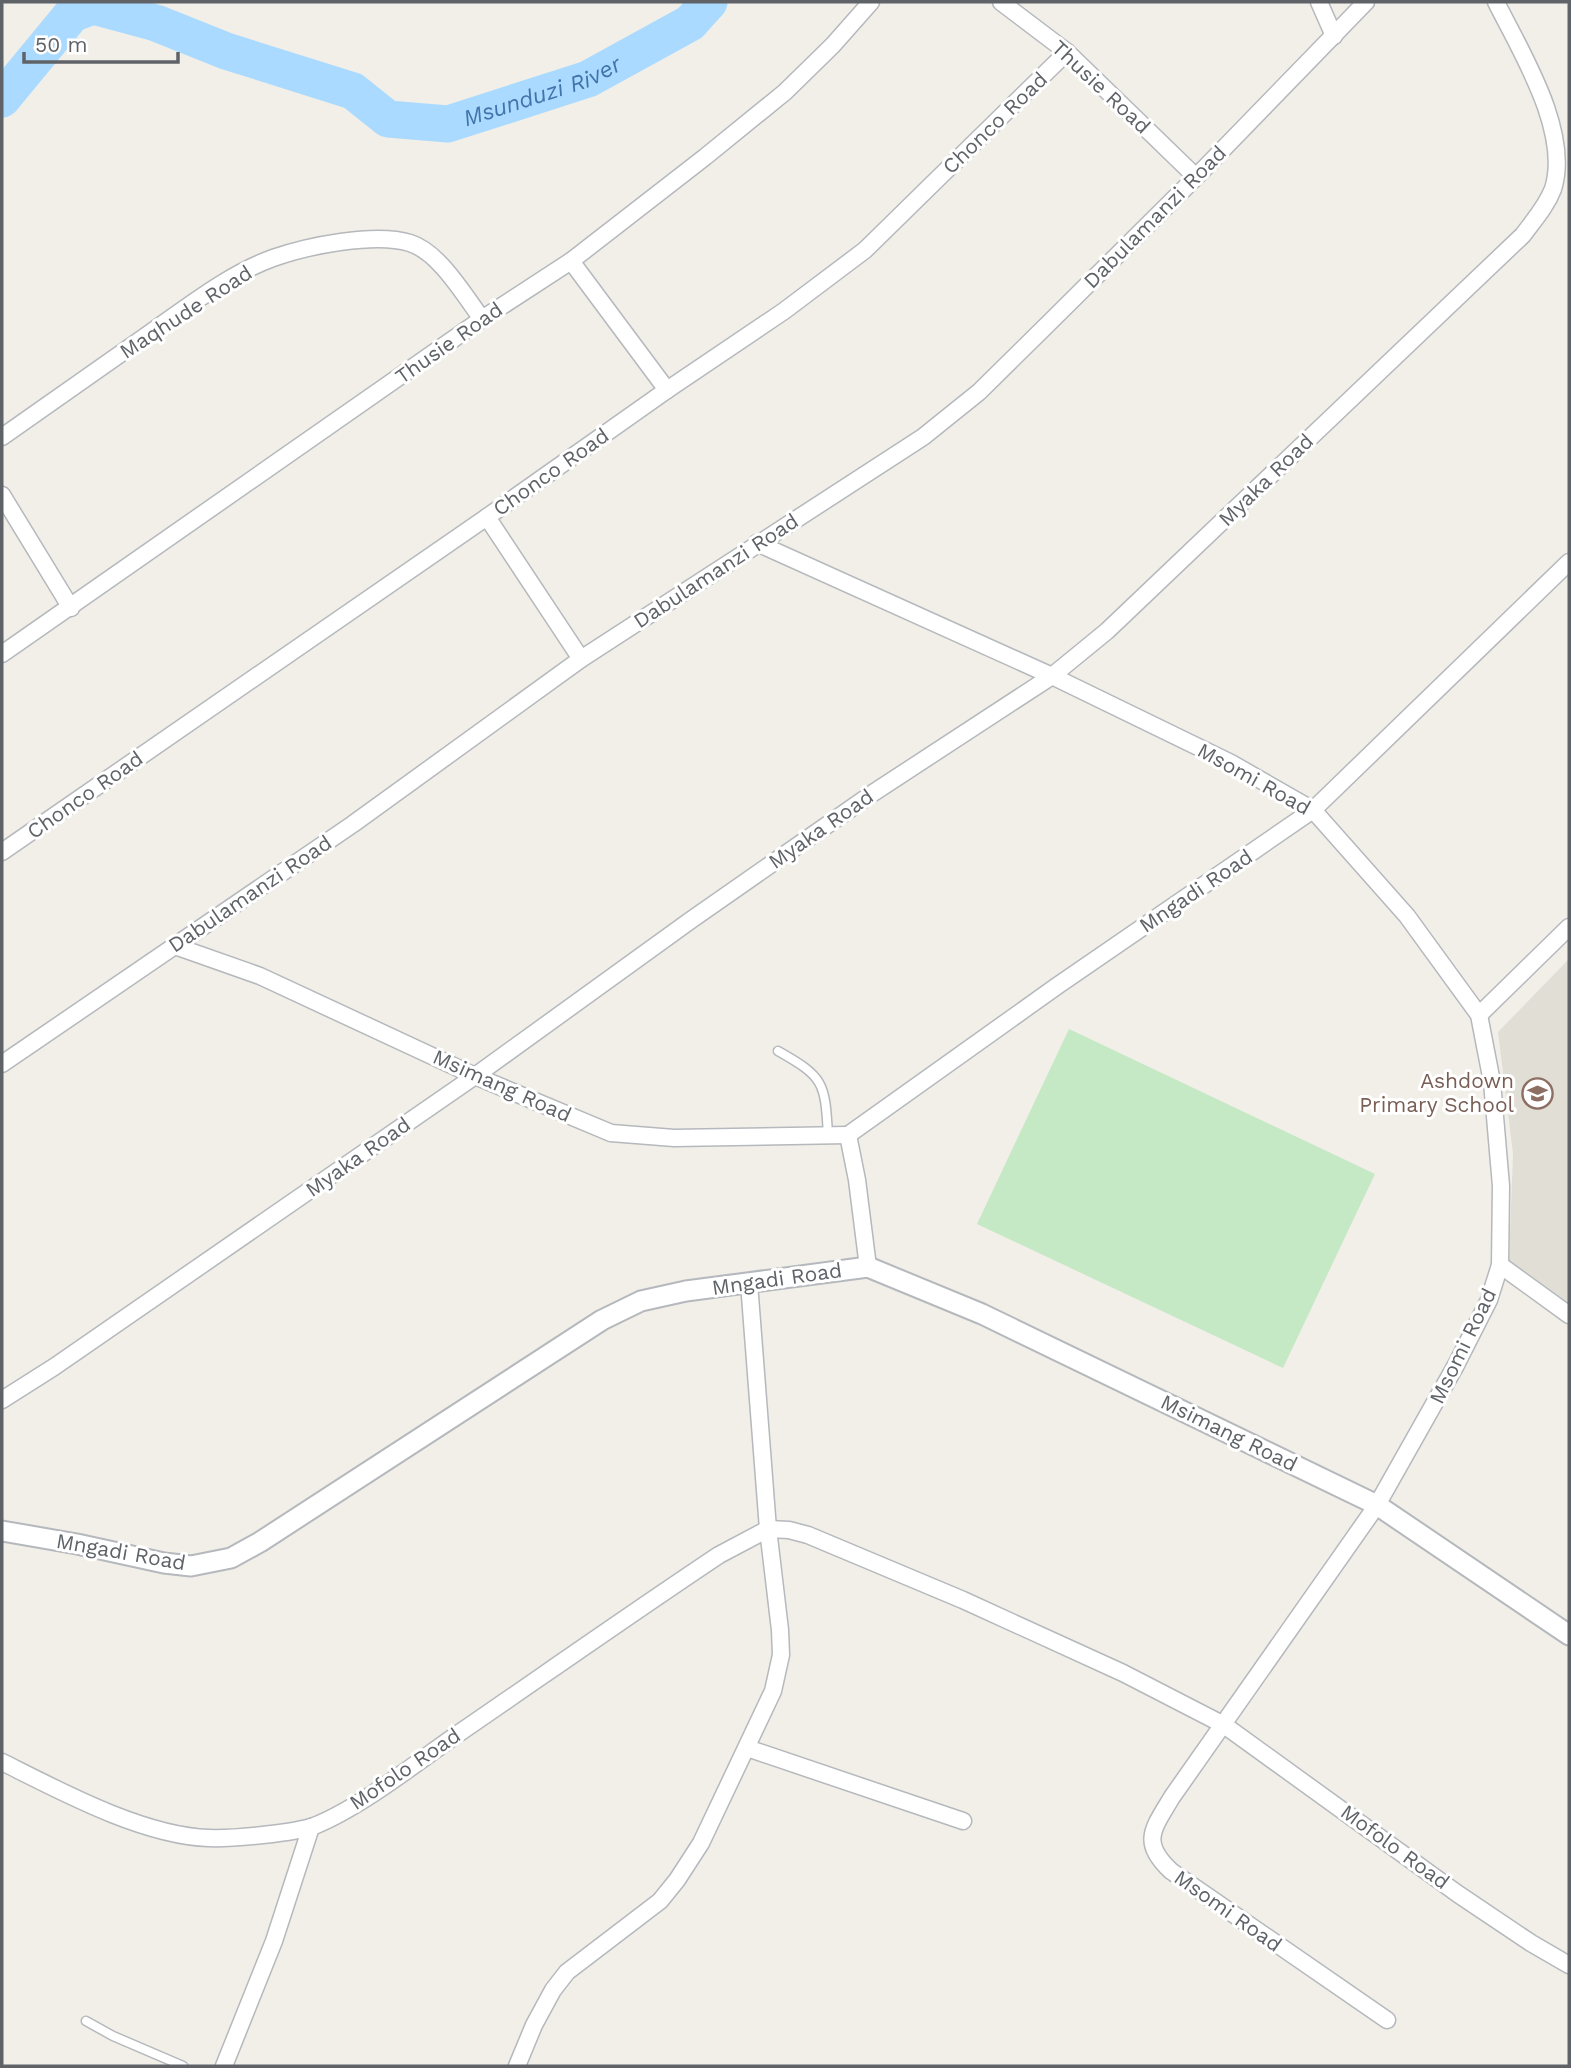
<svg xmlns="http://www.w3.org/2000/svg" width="1571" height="2068" font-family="'Work Sans',sans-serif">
	<rect width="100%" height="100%" fill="#f1efe8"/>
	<polygon fill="#e1ded6" points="1569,959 1569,1306 1509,1263 1513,1154 1498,1032"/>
	<polygon fill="#c5e8c5" points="1069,1029 1375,1174 1283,1368 977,1224"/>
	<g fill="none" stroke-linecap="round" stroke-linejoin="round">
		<path stroke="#aadaff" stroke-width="37" id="s1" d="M2,99L72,14L93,6L156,23L226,51L353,91L388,119L448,124L588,79L690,23L709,2"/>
		<defs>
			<g id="service">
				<path d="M778,1051C824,1077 825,1082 828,1135"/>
				<polyline points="86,2021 113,2036 183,2066"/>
			</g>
			<g id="minor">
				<polyline points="1001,2 1067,52 1196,177"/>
				<polyline points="1319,2 1334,36"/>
				<polyline points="571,261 667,390"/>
				<path d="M2,437C51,402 101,368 150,333C189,306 229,274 273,258C307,246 375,232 410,243C439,252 464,295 482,319"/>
				<polyline points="2,495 71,608"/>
				<polyline points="487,517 581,659"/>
				<path d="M757,543L1052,676L1231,763L1313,810L1407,916L1479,1015L1492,1082L1501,1186L1500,1265L1489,1300L1456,1365L1377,1505L1172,1797C1153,1829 1140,1842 1171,1871L1387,2020"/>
				<polyline points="2,654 482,319 571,261 705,157 785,92 833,45 871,2"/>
				<polyline points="2,852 487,517 667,390 784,311 865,250 1067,52"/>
				<polyline points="175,946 260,976 475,1076 611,1133 674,1138 848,1135"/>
				<polyline points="1479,1015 1569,927"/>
				<polyline points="2,1064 353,824 581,659 923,437 979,392 1051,321 1196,177 1366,2"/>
				<polyline points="848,1135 1057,986 1313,810 1569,562"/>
				<polyline points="848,1135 857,1180 868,1267"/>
				<polyline points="1500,1265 1569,1315"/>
				<path d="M2,1400L54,1367L475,1076L691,920L873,793L1052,676L1107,631L1523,235C1534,220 1546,207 1553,189C1571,132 1521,52 1496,2"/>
				<polyline points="768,1529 789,1530 808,1535 963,1600 1123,1673 1224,1725 1458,1894 1531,1943 1569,1965"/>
				<polyline points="747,1748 963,1821"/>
				<path d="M2,1762C60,1791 143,1836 209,1838C231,1839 295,1833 314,1826C359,1808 412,1766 452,1738C541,1677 629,1615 719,1555L768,1529"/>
				<polyline points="224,2066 274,1941 311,1827"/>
				<polyline points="517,2066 534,2025 553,1990 567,1972 660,1901 677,1880 701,1843 773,1691 781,1655 780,1630 768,1529 749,1283"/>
			</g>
			<polyline id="tertiary" points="2,1531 77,1544 164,1563 191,1566 231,1558 260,1542 602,1320 641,1301 686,1291 868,1267 982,1314 1377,1505 1569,1635"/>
		</defs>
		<use href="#service" stroke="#b5b8bc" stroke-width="11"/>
		<use href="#minor" stroke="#b5b8bc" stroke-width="19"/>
		<use href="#tertiary" stroke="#b5b8bc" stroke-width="23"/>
		<use href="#service" stroke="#fff" stroke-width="8"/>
		<use href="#minor" stroke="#fff" stroke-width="16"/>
		<use href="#tertiary" stroke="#fff" stroke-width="19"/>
	</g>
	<defs>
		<symbol id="school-ring" viewBox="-11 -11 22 22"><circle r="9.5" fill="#fff" stroke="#8d6e63" stroke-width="1.5"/><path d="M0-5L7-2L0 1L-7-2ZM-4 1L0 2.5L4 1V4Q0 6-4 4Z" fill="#8d6e63"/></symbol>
	</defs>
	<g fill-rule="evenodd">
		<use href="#school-ring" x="1520" y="1076" width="35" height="35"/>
	</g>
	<g text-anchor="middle" stroke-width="6" stroke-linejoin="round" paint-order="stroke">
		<g font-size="21" fill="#5f6368" stroke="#fff">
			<text transform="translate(1101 87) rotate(43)" y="7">Thusie Road</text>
			<text transform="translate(995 123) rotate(-44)" y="7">Chonco Road</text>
			<text transform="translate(1155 217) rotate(-45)" y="7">Dabulamanzi Road</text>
			<text transform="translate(186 312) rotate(-33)" y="7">Maqhude Road</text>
			<text transform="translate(449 343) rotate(-35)" y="7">Thusie Road</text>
			<text transform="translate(551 472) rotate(-35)" y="7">Chonco Road</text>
			<text transform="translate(1266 480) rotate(-44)" y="7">Myaka Road</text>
			<text transform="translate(716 571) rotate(-33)" y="7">Dabulamanzi Road</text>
			<text transform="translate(1254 779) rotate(29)" y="7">Msomi Road</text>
			<text transform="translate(85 795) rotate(-35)" y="7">Chonco Road</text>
			<text transform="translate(821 829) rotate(-35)" y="7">Myaka Road</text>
			<text transform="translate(1196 891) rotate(-34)" y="7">Mngadi Road</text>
			<text transform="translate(250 894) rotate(-34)" y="7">Dabulamanzi Road</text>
			<text transform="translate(502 1086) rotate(24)" y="7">Msimang Road</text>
			<text transform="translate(358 1157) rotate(-35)" y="7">Myaka Road</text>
			<text transform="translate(777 1279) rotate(-8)" y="7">Mngadi Road</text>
			<text transform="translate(1463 1346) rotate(-64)" y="7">Msomi Road</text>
			<text transform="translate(1229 1433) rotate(26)" y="7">Msimang Road</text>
			<text transform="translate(121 1552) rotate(10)" y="7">Mngadi Road</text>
			<text transform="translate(405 1769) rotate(-34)" y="7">Mofolo Road</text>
			<text transform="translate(1395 1847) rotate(36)" y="7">Mofolo Road</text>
			<text transform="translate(1228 1911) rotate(35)" y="7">Msomi Road</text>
		</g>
		<g font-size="21" fill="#785e54" stroke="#fff" text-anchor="end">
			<text x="1514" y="1088">Ashdown<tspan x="1514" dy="24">Primary School</tspan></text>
		</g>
		<g font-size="23" font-style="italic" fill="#4174aa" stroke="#fff">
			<text dy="8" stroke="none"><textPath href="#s1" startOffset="611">Msunduzi River</textPath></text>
		</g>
	</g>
	<rect width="1571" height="2068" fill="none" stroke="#5f6368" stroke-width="7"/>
	<path d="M24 52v10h154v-10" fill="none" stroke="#5f6368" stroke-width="3.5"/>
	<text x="35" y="52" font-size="21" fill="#5f6368" stroke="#ffffff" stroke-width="5" paint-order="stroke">50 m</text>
</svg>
